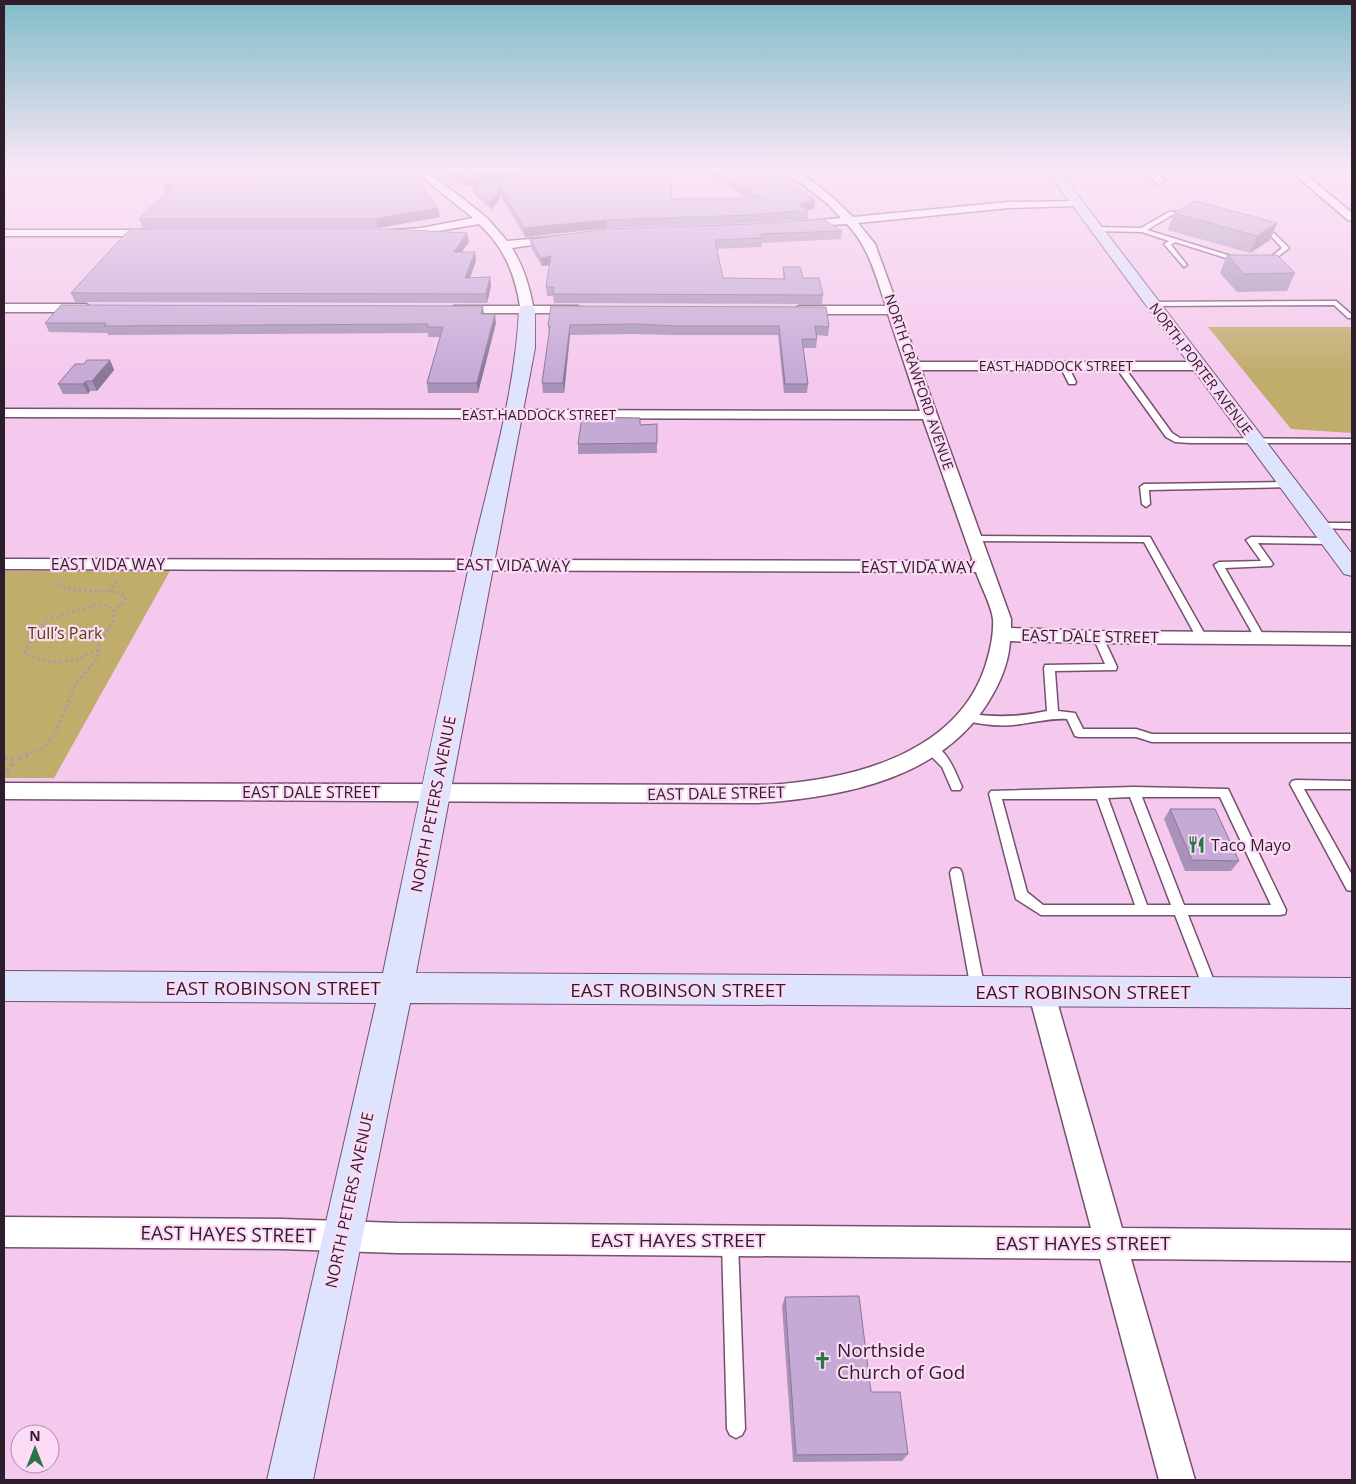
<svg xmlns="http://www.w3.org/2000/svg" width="1356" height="1484" font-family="'Open Sans',sans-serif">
	<rect width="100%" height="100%" fill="#f5c9ed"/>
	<g fill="#c0ac6b">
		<polygon points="1208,327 1352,327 1352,433 1291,429"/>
		<polygon points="4,571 170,571 54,778 4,778"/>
	</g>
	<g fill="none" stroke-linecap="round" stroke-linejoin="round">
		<defs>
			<g id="lane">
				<polygon points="1188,211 1190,214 1172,215 1147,230 1231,256 1242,257 1242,259 1229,259 1175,242 1171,245 1187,265 1184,267 1164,244 1169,241 1142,232 1096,231 1093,229 1096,227 1141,228 1169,212"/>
				<polygon points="1259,228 1274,233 1289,248 1275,259 1262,259 1262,257 1272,256 1282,248 1270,235 1257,231 1257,229"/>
				<polygon points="1336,301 1352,315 1352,318 1348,318 1334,305 1152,306 1149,304 1152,302"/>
				<polygon points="1061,364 1067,364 1076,382 1075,384 1069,384 1060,366"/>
				<polygon points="1116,364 1122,364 1172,433 1180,438 1352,439 1352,443 1190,443 1175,442 1166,437 1115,366"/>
				<polygon points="1288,482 1291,483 1291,487 1149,490 1150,504 1146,507 1142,504 1140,487 1144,484"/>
				<polygon points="1319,523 1352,523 1352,529 1316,528 1314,526"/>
				<polygon points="974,536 1150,537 1207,638 1206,640 1198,640 1144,542 971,541 971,537"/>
				<polygon points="1251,537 1330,538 1335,541 1330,544 1258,543 1273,564 1271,566 1225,568 1265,638 1260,641 1255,638 1214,565 1219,562 1261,561 1246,540"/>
				<path d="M1098,634L1103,637L1117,667L1116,670L1055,671L1058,711L1075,713L1083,729H1136L1152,734H1352V742H1152L1136,737H1079L1075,736L1067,719C1051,718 1037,722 1021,724C1002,727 982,725 963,720L962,717L967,713C995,718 1019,717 1047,711L1044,668L1045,665L1105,664L1093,637Z"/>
				<path d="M930,744C948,749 955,772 962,787L960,790H952L942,767L926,751L924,748L926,745Z"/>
				<polygon points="1296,780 1352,781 1352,789 1304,789 1352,875 1352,891 1347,890 1290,784 1292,781"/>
				<path d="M1134,787L1228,789L1286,910L1285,914L1280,915H1188L1218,991L1216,995L1211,997L1206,995L1175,915H1041L1016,899L1015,895L989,794L991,791ZM1130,797L1171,905H1147L1108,798ZM1142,797H1220L1271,905H1184ZM1002,799H1097L1135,905H1043L1027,892Z"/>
				<polygon points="956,868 960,869 962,873 985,990 983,994 978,996 973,994 971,990 950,873 952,869"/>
				<polygon points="730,1234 736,1236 738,1242 745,1429 742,1435 736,1438 730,1435 727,1429 722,1242 724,1236"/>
			</g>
			<g id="street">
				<path d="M376,168H399C393,173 361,178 355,173L356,171Z"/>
				<path d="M411,168H422L458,195L487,218L507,241L562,236L564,238L558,241L512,248C523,266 529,284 533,306H578L584,310L583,313H449L448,310L454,306H520C515,274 504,247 479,224L421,234L390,235L388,233L394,230L421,228L473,218Z"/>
				<path d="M775,168C802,166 834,198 853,217L1008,202L1081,201L1082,203L1081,205L1077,206L1008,208L858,223L875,244L918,362H1198L1205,366L1198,370H921L1011,619V628L1098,631L1352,633V645L1098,643L1010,641C1009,660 1002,678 993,694C947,778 845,797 758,803L4,799V783L770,785C853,779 958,754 986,664C990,651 994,634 993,619C991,604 981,587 976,572L4,569V559L973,561L923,419L4,417V409L920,411L888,314H799L793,310L799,306H886C876,277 869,247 847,224L797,227L795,225L797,223L801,222L841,218L828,204L802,184Z"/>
				<polygon points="1143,168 1153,168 1165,181 1160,184 1156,183"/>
				<polygon points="1287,168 1298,168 1352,213 1352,221 1348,220"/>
				<polygon points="16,171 204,171 209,174 204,177 12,176 12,172"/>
				<polygon points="4,230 154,230 160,233 154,236 4,236"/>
				<polygon points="4,304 86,304 92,308 86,312 4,312"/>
				<polygon points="1041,979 1050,983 1054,991 1122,1228 1352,1230 1352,1261 1131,1259 1195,1480 1159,1480 1100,1259 397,1253 282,1249 4,1247 4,1217 282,1219 397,1223 1091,1228 1028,991 1032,983"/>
			</g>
			<g id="secondary">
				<polygon points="1045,168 1057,168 1352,554 1352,576 1344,574"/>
				<path d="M527,305L533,306L535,310V348L416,973L1352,978V1008L410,1003L313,1480H267L376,1003L4,1001V971L383,973C411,837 440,701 469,566C488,482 515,396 519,310L521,306Z"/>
			</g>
		</defs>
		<use href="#lane" stroke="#76506f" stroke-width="3"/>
		<use href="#street" stroke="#76506f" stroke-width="3"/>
		<use href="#secondary" stroke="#76506f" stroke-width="2"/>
		<g stroke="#b793b0" stroke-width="2.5" stroke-dasharray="2.5 3" stroke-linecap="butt">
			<polyline points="109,592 117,580"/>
			<path d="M98,649C77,663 48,667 26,654L25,650L40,627L50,619L95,605H105L114,611"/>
			<polyline points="26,755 44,748 56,732 76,683 97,659 99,653 98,646 113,621 114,611 124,602 126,597 117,592 71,590 55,582"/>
		</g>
		<g stroke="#b793b0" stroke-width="4" stroke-dasharray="3 4.5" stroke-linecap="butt">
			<polyline points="4,758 15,760 29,754"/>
			<polyline points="7,772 15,760"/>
		</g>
		<use href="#lane" fill="#fff" fill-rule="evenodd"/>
		<use href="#street" fill="#fff" fill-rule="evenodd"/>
		<use href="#secondary" fill="#dee4fe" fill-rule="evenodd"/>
	</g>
	<g fill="#a992b8" fill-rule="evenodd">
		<polygon points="190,168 357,168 338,169 190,169"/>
		<polygon points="435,168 568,168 535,172 465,186 460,182 456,182 450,178 446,178"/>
		<path d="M604,168H763L814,209L808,210V219L750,223L606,228L525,237L501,196L492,210L474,194L473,186L606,169ZM697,168L748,198L671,199L672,172Z"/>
		<polygon points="178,171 440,217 378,228 143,228 139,219 166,193 163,186"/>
		<polygon points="1174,213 1277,223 1270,240 1250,253 1168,230"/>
		<polygon points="842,231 841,239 762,243 761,247 716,249 723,278 783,279 783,267 803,278 823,295 822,304 554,303 553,296 547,296 546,287 550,265 542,266 531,248 530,239"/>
		<polygon points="467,233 469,242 461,252 475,252 476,261 470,277 490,277 491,286 487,303 75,302 71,293"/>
		<polygon points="1227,255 1295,273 1287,291 1237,292 1220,273"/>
		<polygon points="551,306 829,327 828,336 816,335 817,339 816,348 803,348 808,384 807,393 784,393 778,335 675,335 634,334 570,335 564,393 543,393 542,383 549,334 548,326"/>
		<polygon points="484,314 496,323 478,393 428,393 427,383 440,337 428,337 428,333 108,335 107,333 49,332 45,323"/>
		<polygon points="110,360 114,370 97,391 90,391 88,394 63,394 58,384 84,364"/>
		<polygon points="657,424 657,453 578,454 578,444 640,425"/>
		<polygon points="1170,809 1239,861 1231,871 1185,871 1164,819"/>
		<polygon points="785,1297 871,1392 908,1454 902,1461 793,1462 782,1306"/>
	</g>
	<g fill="#8a7796">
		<polygon points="338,168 357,168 338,169"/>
		<polygon points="514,168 568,168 535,172 465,186 464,178"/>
		<polygon points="672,168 697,168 672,172 671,207"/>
		<polygon points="445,170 449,170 450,178 446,178"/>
		<polygon points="459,173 460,182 456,182 455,174"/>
		<polygon points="500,188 501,196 492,210 490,201"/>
		<polygon points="815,200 814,209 805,210 798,204"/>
		<polygon points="438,208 440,217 378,228 376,219"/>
		<polygon points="606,220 606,228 525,237 524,228"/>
		<polygon points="1277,223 1270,240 1250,253 1257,236"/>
		<polygon points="467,233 469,242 455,261 454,252"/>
		<polygon points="475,252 476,261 467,286 465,278"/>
		<polygon points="551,256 552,265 542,266 541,258"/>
		<polygon points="490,277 491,286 487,303 486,294"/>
		<polygon points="483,306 484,315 481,314"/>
		<polygon points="495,314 496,323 478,393 477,383"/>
		<polygon points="570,325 570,335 564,393 563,383"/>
		<polygon points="110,360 114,370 97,391 92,381"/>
		<polygon points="86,381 90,391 88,394 83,384"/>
	</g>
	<g fill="#c5aad6" stroke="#8a7796">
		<polygon points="367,168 386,168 391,171 408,168 438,208 376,219 139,219 173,186 163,186 178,171 336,171"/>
		<polygon points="442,168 514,168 464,178 459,173 455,174 449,170 445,170"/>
		<polygon points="607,168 672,168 671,199 762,198 710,168 763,168 779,176 815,200 798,204 809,210 750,215 606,220 524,228 500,188 490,201 473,186 548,172 606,169"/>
		<polygon points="1195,201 1277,223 1257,236 1174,213"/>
		<polygon points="823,219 842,231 761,234 762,238 715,240 723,278 785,279 783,267 800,267 803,278 819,278 823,295 553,294 554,287 546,287 551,256 541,258 530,239 606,229 751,224"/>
		<polygon points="130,229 391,229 467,233 454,252 475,252 465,278 490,277 486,294 71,293"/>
		<polygon points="1227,255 1277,255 1295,273 1244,274"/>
		<polygon points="61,305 483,306 481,314 495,314 477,383 427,383 443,327 427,327 428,324 104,326 106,323 45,323"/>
		<polygon points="551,306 826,307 829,327 815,326 817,339 802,339 808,384 785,384 779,326 675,326 634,324 570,325 563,383 542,383 550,326 548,326"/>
		<polygon points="87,360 110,360 92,381 86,381 83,384 58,384 75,364 84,364"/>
		<polygon points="582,417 640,418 640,425 657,424 657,443 578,444"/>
		<polygon points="1170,809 1215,809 1239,861 1192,860"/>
		<polygon points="859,1296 871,1392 900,1392 908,1454 796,1455 785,1297"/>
	</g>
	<linearGradient id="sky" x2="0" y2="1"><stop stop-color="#80bcc8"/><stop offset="0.45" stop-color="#fae7f7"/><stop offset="1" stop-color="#fae7f7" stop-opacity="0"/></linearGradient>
	<rect width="1356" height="375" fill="url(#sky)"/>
	<defs>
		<symbol id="restaurant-bare" viewBox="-9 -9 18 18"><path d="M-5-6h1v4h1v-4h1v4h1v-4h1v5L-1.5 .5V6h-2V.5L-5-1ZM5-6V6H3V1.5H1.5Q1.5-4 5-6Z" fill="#277645" stroke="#fddaf6" stroke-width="2.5" paint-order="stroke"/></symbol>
		<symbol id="church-bare" viewBox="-9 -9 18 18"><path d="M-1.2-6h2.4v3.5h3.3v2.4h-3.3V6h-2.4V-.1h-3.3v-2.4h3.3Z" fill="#277645" stroke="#fddaf6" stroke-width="2.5" paint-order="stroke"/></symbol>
	</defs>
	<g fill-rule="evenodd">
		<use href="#restaurant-bare" x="1184" y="832" width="25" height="25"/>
		<use href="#church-bare" x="810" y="1348" width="25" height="25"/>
	</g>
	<g text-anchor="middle" stroke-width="4.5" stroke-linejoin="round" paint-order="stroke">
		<g font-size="14" fill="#2e1e2b" stroke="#fddaf6">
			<text x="1056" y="371">EAST HADDOCK STREET</text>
			<text transform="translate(1201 369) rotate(53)" y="5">NORTH PORTER AVENUE</text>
			<text transform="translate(919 382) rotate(71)" y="5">NORTH CRAWFORD AVENUE</text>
			<text x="539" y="420">EAST HADDOCK STREET</text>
		</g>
		<g font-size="16" fill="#2e1e2b" stroke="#fddaf6">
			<text x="108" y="570">EAST VIDA WAY</text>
			<text transform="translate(513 565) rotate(1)" y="6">EAST VIDA WAY</text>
			<text x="918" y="573">EAST VIDA WAY</text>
			<text transform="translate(1090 636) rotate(1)" y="6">EAST DALE STREET</text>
			<text x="311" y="798">EAST DALE STREET</text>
			<text transform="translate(716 793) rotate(-1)" y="6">EAST DALE STREET</text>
			<text transform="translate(433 804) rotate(-79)" y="6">NORTH PETERS AVENUE</text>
			<text transform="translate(349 1200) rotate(-78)" y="6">NORTH PETERS AVENUE</text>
		</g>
		<g font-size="16" fill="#524307" stroke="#fddaf6">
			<text x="65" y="639">Tull’s Park</text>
		</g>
		<g font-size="16" fill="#2e1e2b" stroke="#fddaf6" text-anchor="start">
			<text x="1211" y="851">Taco Mayo</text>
		</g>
		<g font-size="19" fill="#2e1e2b" stroke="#fddaf6">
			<text x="273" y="995">EAST ROBINSON STREET</text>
			<text x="678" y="997">EAST ROBINSON STREET</text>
			<text x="1083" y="999">EAST ROBINSON STREET</text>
			<text transform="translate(228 1234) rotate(1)" y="7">EAST HAYES STREET</text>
			<text x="678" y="1247">EAST HAYES STREET</text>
			<text x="1083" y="1250">EAST HAYES STREET</text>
		</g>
		<g font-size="19" fill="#2e1e2b" stroke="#fddaf6" text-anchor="start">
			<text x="837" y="1357">Northside<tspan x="837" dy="22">Church of God</tspan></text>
		</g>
	</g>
	<rect width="1356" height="1484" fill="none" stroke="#2e1e2b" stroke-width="10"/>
	<g transform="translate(35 1449)"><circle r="24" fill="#fddaf6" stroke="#aa8fa5"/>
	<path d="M0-4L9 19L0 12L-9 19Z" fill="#277645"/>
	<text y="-8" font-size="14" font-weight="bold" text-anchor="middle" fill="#2e1e2b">N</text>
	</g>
</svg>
